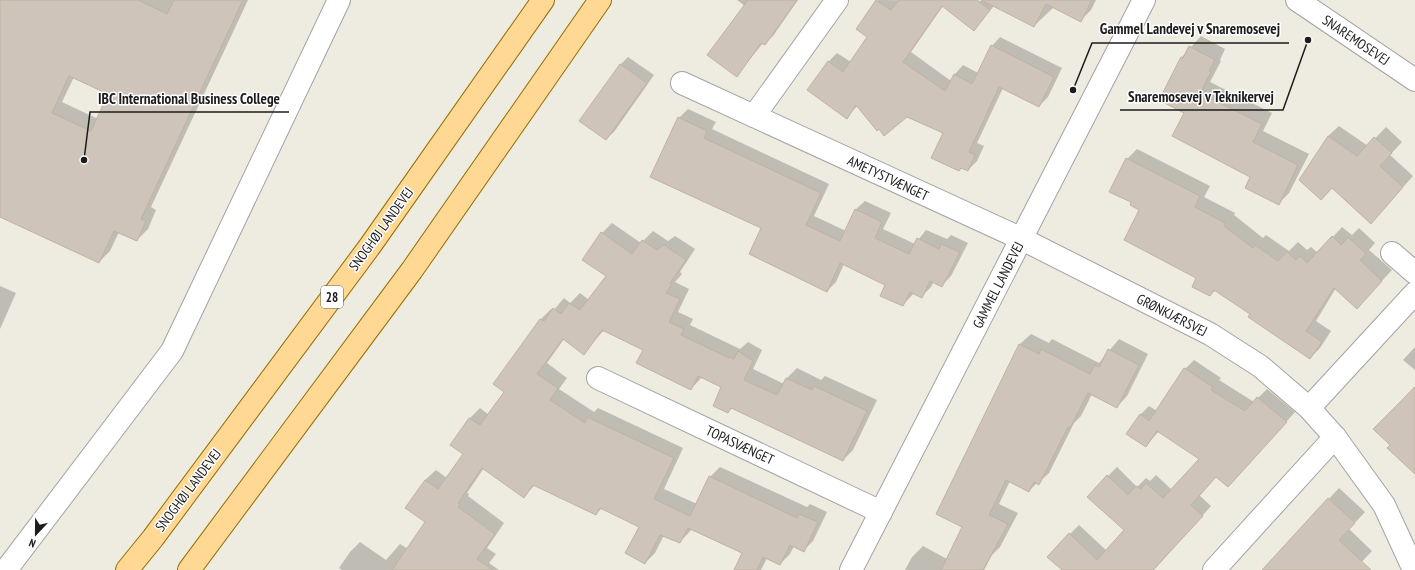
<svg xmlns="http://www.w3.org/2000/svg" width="1415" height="570" font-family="'PT Sans Narrow',sans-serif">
	<rect width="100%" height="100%" fill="#eeebe0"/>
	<g fill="#0003" fill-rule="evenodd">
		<path d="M0,0H248L151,207L156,210L148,229L137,240L119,232L110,251L99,262L0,216ZM74,77L110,94L98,119L62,102Z"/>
		<polygon points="737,0 798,0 773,36 764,44 763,43 737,75 745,6"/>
		<polygon points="878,0 998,1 974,30 943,6 911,52 951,81 955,74 963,65 978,73 992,46 1000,37 1062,68 1048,97 1039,106 1003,88 977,143 984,146 977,161 968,170 962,167 959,170 944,133 907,116 879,128 858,105 847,117 828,62 837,53 851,62 869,37 858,29"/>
		<polygon points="1012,0 1096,0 1091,10 1080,21 1054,7 1034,26"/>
		<polygon points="1201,36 1225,49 1220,60 1221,61 1210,82 1272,113 1263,131 1309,154 1289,193 1278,204 1186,113 1160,99 1182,57"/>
		<polygon points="628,57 654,75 614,132 606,139 581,121 621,64"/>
		<polygon points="688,109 716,122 712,129 829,184 814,216 846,231 855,210 865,201 891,213 883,229 915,244 926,230 947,239 951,235 968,243 951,276 942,285 934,281 931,287 922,296 914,293 903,305 886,284 844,264 836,282 827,291 763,228 679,118"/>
		<polygon points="1339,126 1368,146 1386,127 1402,142 1390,155 1413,176 1381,212 1328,136"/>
		<polygon points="1137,149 1210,186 1204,197 1235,213 1234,215 1263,238 1266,235 1289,251 1298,242 1307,250 1311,247 1318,253 1342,227 1352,235 1359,228 1375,243 1369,250 1392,270 1367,297 1336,288 1316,321 1331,331 1320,348 1310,358 1251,313 1216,290 1210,295 1197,277 1132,202 1127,159"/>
		<polygon points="612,223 641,243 653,231 668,241 675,236 695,249 680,272 682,274 675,282 689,289 678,312 693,319 690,325 740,349 748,342 762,350 753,369 784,384 787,378 797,368 821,380 825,376 877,400 853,450 843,460 733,407 728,412 722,387 702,377 691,389 644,349 604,330 584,353 564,339 547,363 567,378 559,389 594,412 598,408 683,448 664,489 697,504 710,477 720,467 807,507 810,504 827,512 813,541 803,551 794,546 790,554 780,564 767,558 761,570 735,570 743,553 692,529 680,542 664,535 655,553 645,563 640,526 602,508 596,514 535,485 523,497 484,468 467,493 469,494 468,496 504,523 487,548 496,554 489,563 499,570 342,570 339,568 350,552 360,542 386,560 400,544 408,549 427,522 425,480 436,470 447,478 464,454 451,445 470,418 480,408 489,415 506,392 541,319 551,309 553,311 564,298 570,303 580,293 589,300 607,275 602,233"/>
		<polygon points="0,286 16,293 0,329"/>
		<polygon points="1031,334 1049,343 1052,339 1099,363 1119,339 1148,354 1127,396 1117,407 1092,394 1081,416 1074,423 1049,473 1038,483 1037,483 1029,491 1010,481 999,504 1018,513 1000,547 992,555 984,570 905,570 912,557 923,546 947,559 963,527 937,514 1020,344"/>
		<polygon points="1415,347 1415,370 1403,360"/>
		<polygon points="1194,360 1221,378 1219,380 1254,402 1267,389 1295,412 1237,477 1217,476 1199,495 1211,506 1154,570 1063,570 1070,534 1079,525 1107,551 1126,530 1108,476 1117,467 1137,487 1146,478 1150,481 1156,475 1172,490 1201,458 1159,431 1146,446 1140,415 1149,406 1157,411 1185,369"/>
		<polygon points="1415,386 1415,473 1392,445 1375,428"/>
		<polygon points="1339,488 1365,512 1349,529 1372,551 1354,570 1263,570"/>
	</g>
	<g fill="#cec4b9" stroke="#c1b2a1" fill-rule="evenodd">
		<path d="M0,0H138L167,14L174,0H243L141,219L146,221L137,241L114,231L99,263L0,217ZM69,76L108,94L91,131L52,113Z"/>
		<polygon points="748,0 797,0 765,45 761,43 737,77 707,55"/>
		<polygon points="876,0 891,10 899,0 977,0 990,10 974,31 942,6 903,62 945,91 954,74 972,84 991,45 1054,77 1039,107 999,87 969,152 975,155 968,171 961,168 959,171 931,158 943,133 907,117 884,136 879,129 877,131 856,105 847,119 807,90 828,61 843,72 867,37 856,29"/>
		<polygon points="981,0 1092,0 1081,22 1046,4 1034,27"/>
		<polygon points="1189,46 1215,60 1209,71 1211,72 1200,93 1262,124 1253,142 1298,165 1279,205 1245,188 1250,177 1172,136 1184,113 1159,100 1181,57 1183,58"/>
		<polygon points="620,64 647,83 606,140 579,121"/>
		<polygon points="678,117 707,131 704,138 821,193 806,225 840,241 855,209 882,222 875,238 909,254 917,238 939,249 941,244 960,252 942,287 930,281 922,298 910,292 903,306 880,296 885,285 840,263 827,292 749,254 761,228 650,177"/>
		<polygon points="1328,136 1357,156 1374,137 1392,153 1380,166 1403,187 1371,224 1332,188 1321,200 1299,180"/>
		<polygon points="1126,158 1200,196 1195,207 1225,223 1224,226 1253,248 1255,245 1278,261 1287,252 1296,260 1300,256 1307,263 1332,236 1341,245 1348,237 1366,254 1360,260 1382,281 1357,309 1334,288 1306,331 1322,342 1310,359 1248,317 1250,314 1214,290 1210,296 1192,287 1196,278 1124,240 1139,210 1130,205 1131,202 1109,192"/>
		<polygon points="601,232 632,254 642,240 657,250 664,245 686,260 670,283 672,284 666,293 680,299 669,322 684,329 681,335 729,358 730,357 734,359 738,351 753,361 744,380 777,395 786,378 812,390 814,386 867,411 843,461 731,408 728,413 713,406 721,387 698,376 691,390 636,363 643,350 602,330 584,355 563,339 537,374 558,388 550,400 585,423 587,417 674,458 654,499 690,516 709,476 797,518 799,514 818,522 804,552 790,545 780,565 763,557 757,570 734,570 742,553 688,528 680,543 660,535 645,564 625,553 639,527 600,508 596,515 533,485 524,498 482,468 458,503 460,505 458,507 495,534 477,559 493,570 392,570 425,522 405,508 425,480 438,489 463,454 450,445 469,418 480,425 504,392 493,384 540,319 544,321 553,308 561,314 569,303 580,310 606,276 582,260"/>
		<polygon points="1019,344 1039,354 1041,349 1090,374 1095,365 1099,367 1108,349 1139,365 1117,408 1088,393 1070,428 1068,427 1039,485 1034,482 1029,492 1006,480 989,515 1008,524 983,570 941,570 962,527 936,514"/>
		<polygon points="1184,368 1213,387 1211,390 1245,411 1257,397 1287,422 1228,487 1216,477 1191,505 1203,516 1153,570 1062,570 1047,557 1069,533 1097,560 1124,530 1087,497 1107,475 1128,495 1136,486 1141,489 1146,483 1163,498 1199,459 1157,431 1146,447 1126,434 1140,414 1149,421"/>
		<polygon points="1415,387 1415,474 1387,448 1390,445 1373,429"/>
		<polygon points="1328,498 1355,523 1339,540 1371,570 1262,570"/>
	</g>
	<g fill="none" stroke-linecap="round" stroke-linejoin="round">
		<defs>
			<g id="minor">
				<polyline points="1297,0 1415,80"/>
				<polyline points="682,83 1022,239 1210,334 1260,366 1309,408 1335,437 1384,505 1414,570"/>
				<polyline points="754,116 837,0"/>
				<polyline points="1392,253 1415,273"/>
				<polyline points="598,378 881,512"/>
				<polyline points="1309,408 1415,293"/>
				<polyline points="6,570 172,351 339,0"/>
				<polyline points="851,570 1144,0"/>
				<polyline points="1214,570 1335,437"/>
			</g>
			<g id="major">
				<polyline points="127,570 153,538 370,246 543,0"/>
				<polyline points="189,570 412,270 600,0"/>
			</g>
		</defs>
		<use href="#minor" stroke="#a3a3a3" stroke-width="24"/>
		<use href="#major" stroke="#936e00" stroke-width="24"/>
		<use href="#minor" stroke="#fff" stroke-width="22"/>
		<use href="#major" stroke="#ffd994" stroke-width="22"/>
	</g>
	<g text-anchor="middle" stroke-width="3" stroke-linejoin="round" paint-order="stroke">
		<rect fill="#fff" stroke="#606060" stroke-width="1" x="321" y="286" width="22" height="22" rx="3"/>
		<g font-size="13" font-weight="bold" fill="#1c1c1c">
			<text x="332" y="302">28</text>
		</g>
		<g font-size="14" fill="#1c1c1c" stroke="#fff">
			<text transform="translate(1356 40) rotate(34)" y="5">SNAREMOSEVEJ</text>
			<text transform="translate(888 178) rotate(25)" y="5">AMETYSTVÆNGET</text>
			<text transform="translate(381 229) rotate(-54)" y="5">SNOGHØJ LANDEVEJ</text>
			<text transform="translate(998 285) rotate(-63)" y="5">GAMMEL LANDEVEJ</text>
			<text transform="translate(1172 315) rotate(27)" y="5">GRØNKJÆRSVEJ</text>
			<text transform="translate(740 445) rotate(25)" y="5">TOPASVÆNGET</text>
			<text transform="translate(188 490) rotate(-53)" y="5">SNOGHØJ LANDEVEJ</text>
		</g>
	</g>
	<path fill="none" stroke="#1c1c1c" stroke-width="1.5" d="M1073 90L1092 43H1289M1308 40L1283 110H1120M84 160L90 112H289"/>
	<g fill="#1c1c1c" stroke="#fff" stroke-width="1.5">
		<circle cx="1073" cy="90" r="4"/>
		<circle cx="1308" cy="40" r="4"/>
		<circle cx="84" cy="160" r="4"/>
	</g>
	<g font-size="15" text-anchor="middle" font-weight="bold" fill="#1c1c1c" stroke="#fff" stroke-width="3" stroke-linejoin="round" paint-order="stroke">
		<text x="1190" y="34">Gammel Landevej v Snaremosevej</text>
		<text x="1201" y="102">Snaremosevej v Teknikervej</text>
		<text x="189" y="104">IBC International Business College</text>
	</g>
	<g transform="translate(36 534) rotate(202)" stroke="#ffffff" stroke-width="3" paint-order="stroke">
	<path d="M0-3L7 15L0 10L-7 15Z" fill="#1c1c1c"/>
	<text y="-6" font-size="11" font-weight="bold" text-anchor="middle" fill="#1c1c1c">N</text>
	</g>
</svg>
